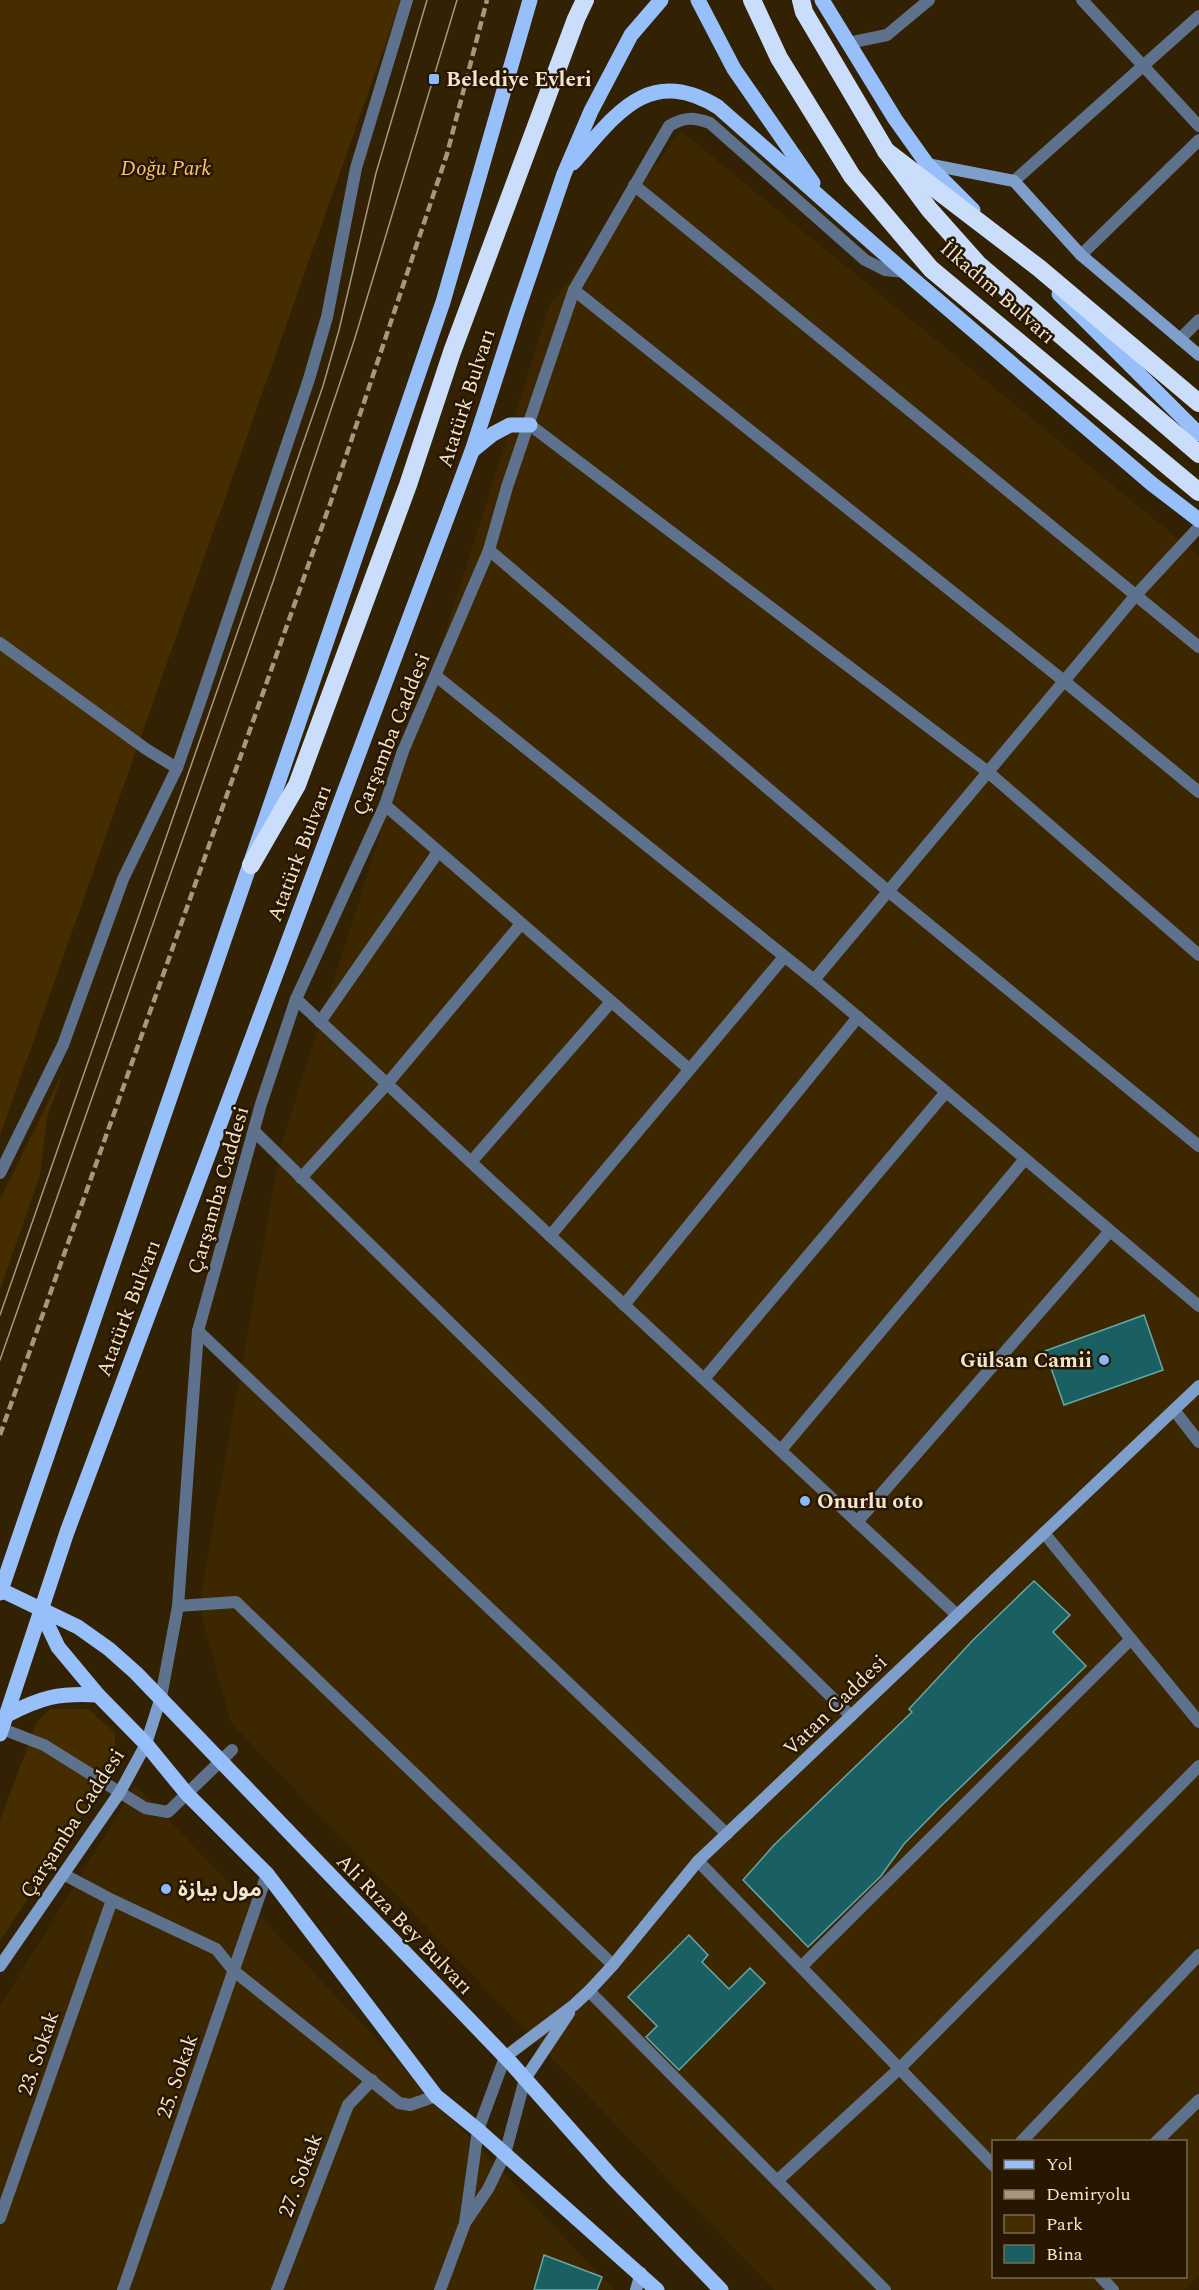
<svg xmlns="http://www.w3.org/2000/svg" width="1199" height="2290" font-family="Spectral,'Noto Sans Arabic',serif">
	<rect width="100%" height="100%" fill="#322103"/>
	<g fill="#3c2701" fill-rule="evenodd">
		<path d="M681,131L1199,556V2276L1184,2290H774L231,1723L199,1606L281,1145L549,307ZM994,2142H1186V2276H994Z"/>
		<polygon points="136,1785 614,2290 0,2290 0,2006"/>
	</g>
	<g fill="#462d00">
		<polygon points="0,0 401,0 0,1136"/>
		<polygon points="64,1070 47,1118 40,1175 0,1290 0,1199"/>
		<polygon points="50,1709 88,1709 115,1733 115,1766 0,1941 0,1820 37,1722"/>
	</g>
	<g fill="#1a6062" stroke="#68a6a7" stroke-width="1.5">
		<polygon points="1144,1315 1163,1370 1064,1405 1045,1351"/>
		<polygon points="1034,1581 1070,1615 1053,1632 1086,1666 939,1808 904,1844 881,1876 808,1947 743,1880 774,1845 912,1712 909,1709 973,1640"/>
		<polygon points="689,1935 708,1955 702,1962 729,1989 750,1968 765,1983 679,2070 646,2037 657,2026 628,1997"/>
		<polygon points="544,2255 602,2277 597,2290 534,2290"/>
	</g>
	<g fill="none" stroke-linecap="round" stroke-linejoin="round">
		<g stroke="#5e728e" stroke-width="12">
			<polyline points="1082,0 1199,126"/>
			<polyline points="848,43 887,35 929,0"/>
			<polyline points="1014,181 1199,16"/>
			<polyline points="634,185 1199,647"/>
			<polyline points="1081,255 1199,140"/>
			<polyline points="574,290 1064,681 1199,792"/>
			<polyline points="1180,339 1199,320"/>
			<polyline points="530,425 988,772 1199,955"/>
			<polyline points="489,550 888,891 1199,1146"/>
			<polyline points="0,643 146,749 177,768"/>
			<polyline points="436,676 814,980 1199,1306"/>
			<polyline points="385,805 689,1069"/>
			<polyline points="814,980 1136,595 1199,527"/>
			<polyline points="296,999 957,1615"/>
			<polyline points="320,1022 438,852"/>
			<polyline points="254,1131 851,1716"/>
			<polyline points="471,1162 611,1002"/>
			<polyline points="0,1173 63,1045 123,879 177,768 198,708 309,379 327,317 356,168 407,0"/>
			<polyline points="301,1178 387,1084 521,924"/>
			<polyline points="550,1236 784,957"/>
			<polyline points="624,1305 858,1017"/>
			<polyline points="198,1331 727,1834"/>
			<polyline points="704,1379 946,1092"/>
			<polyline points="1174,1410 1199,1442"/>
			<polyline points="781,1450 1025,1159"/>
			<polyline points="857,1522 1110,1231"/>
			<polyline points="1044,1533 1199,1722"/>
			<polyline points="178,1606 236,1602 613,1965"/>
			<path d="M161,1697L178,1606L198,1331L261,1104L296,999L385,805L403,751L489,550L507,487L574,290L669,126C684,117 693,117 710,123L865,260L885,270L905,272"/>
			<polyline points="0,1728 44,1745 145,1808 168,1812 232,1750"/>
			<polyline points="698,1861 994,2166"/>
			<polyline points="63,1874 112,1900 216,1949 234,1971 399,2103 410,2105 436,2096"/>
			<polyline points="801,1967 1131,1639"/>
			<polyline points="589,1991 885,2290"/>
			<polyline points="1021,2142 1199,1955"/>
			<polyline points="1156,2142 1199,2100"/>
			<polyline points="777,2181 899,2069 1199,1766"/>
			<polyline points="0,2218 112,1900"/>
			<polyline points="467,2220 488,2189 505,2154 525,2079"/>
			<polyline points="1100,2276 1113,2290"/>
			<polyline points="123,2290 267,1874"/>
			<polyline points="277,2290 348,2105 372,2080"/>
			<polyline points="440,2290 465,2223 478,2130 505,2057"/>
		</g>
		<g stroke="#7e9ecc" stroke-width="12">
			<polyline points="927,164 1014,181 1081,255 1199,355"/>
			<polyline points="0,1966 120,1792 146,1744 161,1697"/>
			<polyline points="505,2057 574,2005 589,1991 613,1965 698,1861 1199,1386"/>
			<polyline points="525,2079 569,2013"/>
			<polyline points="636,2290 641,2273"/>
		</g>
		<g stroke="#97c0fb" stroke-width="15">
			<polyline points="698,0 734,69 813,183"/>
			<polyline points="822,0 895,119 927,164 973,210"/>
			<path d="M573,163C615,116 648,64 718,107L905,272L1152,484L1199,520"/>
			<polyline points="1059,294 1199,434"/>
			<polyline points="472,451 493,434 510,425 530,425"/>
			<polyline points="1,1590 78,1627 109,1649 136,1673 511,2063 612,2177 721,2290"/>
			<polyline points="0,1593 443,302 530,0"/>
			<polyline points="40,1609 58,1647 98,1695 146,1744 187,1794 267,1874 436,2096 478,2130 657,2290"/>
			<path d="M7,1715C42,1697 58,1693 98,1695"/>
			<polyline points="0,1734 67,1532 472,451 517,312 564,174 591,111 631,35 661,0"/>
		</g>
		<g stroke="#cadefb" stroke-width="18">
			<polyline points="752,0 779,58 852,176 931,269 1199,492"/>
			<polyline points="801,0 804,12 886,151 929,209 978,264 1199,454"/>
			<polyline points="251,865 297,785 408,485 452,352 576,19 585,0"/>
		</g>
		<g stroke="#a7977f" stroke-width="1.5">
			<polyline points="0,1315 323,386 339,330 376,173 427,0"/>
			<polyline points="0,1360 274,579 354,341 457,0"/>
		</g>
		<polyline stroke="#a7977f" stroke-width="4.5" stroke-dasharray="9 4.5" stroke-linecap="butt" points="0,1435 330,504 447,154 487,0"/>
		<polyline stroke="#cadefb" stroke-width="18" points="886,151 1039,268 1199,403"/>
	</g>
	<g fill="#8bbafc" stroke="#281700" stroke-width="2">
		<rect x="428" y="73" width="12" height="12" rx="3"/>
		<circle cx="1104" cy="1360" r="6"/>
		<circle cx="805" cy="1501" r="6"/>
		<circle cx="166" cy="1889" r="6"/>
	</g>
	<g text-anchor="middle" stroke-width="5" stroke-linejoin="round" paint-order="stroke">
		<g font-size="21" font-weight="bold" fill="#f2e4cf" stroke="#281700" text-anchor="start">
			<text x="446" y="86">Belediye Evleri</text>
			<text x="1092" y="1367" text-anchor="end">Gülsan Camii</text>
			<text x="817" y="1508">Onurlu oto</text>
			<text x="178" y="1896">مول بيازة</text>
		</g>
		<g font-size="21" font-style="italic" fill="#f8c575" stroke="#281700">
			<text x="166" y="175">Doğu Park</text>
		</g>
		<g font-size="21" fill="#f2e4cf" stroke="#281700">
			<text transform="translate(998 292) rotate(41)" y="7">İlkadım Bulvarı</text>
			<text transform="translate(466 398) rotate(-72)" y="7">Atatürk Bulvarı</text>
			<text transform="translate(391 734) rotate(-68)" y="7">Çarşamba Caddesi</text>
			<text transform="translate(299 853) rotate(-69)" y="7">Atatürk Bulvarı</text>
			<text transform="translate(218 1190) rotate(-74)" y="7">Çarşamba Caddesi</text>
			<text transform="translate(128 1308) rotate(-69)" y="7">Atatürk Bulvarı</text>
			<text transform="translate(835 1705) rotate(-44)" y="7">Vatan Caddesi</text>
			<text transform="translate(72 1823) rotate(-57)" y="7">Çarşamba Caddesi</text>
			<text transform="translate(405 1924) rotate(46)" y="7">Ali Rıza Bey Bulvarı</text>
			<text transform="translate(38 2053) rotate(-71)" y="7">23. Sokak</text>
			<text transform="translate(177 2076) rotate(-71)" y="7">25. Sokak</text>
			<text transform="translate(300 2175) rotate(-69)" y="7">27. Sokak</text>
		</g>
	</g>
	<rect x="992" y="2140" width="195" height="138" fill="#281700" stroke="#796953" stroke-width="1.5"/>
	<rect x="1004" y="2160" width="30" height="9" fill="#97c0fb" stroke="#796953" stroke-width="1.5"/>
	<text x="1046" y="2170" font-size="18" fill="#f2e4cf">Yol</text>
	<rect x="1004" y="2190" width="30" height="9" fill="#a7977f" stroke="#796953" stroke-width="1.5"/>
	<text x="1046" y="2200" font-size="18" fill="#f2e4cf">Demiryolu</text>
	<rect x="1004" y="2215" width="30" height="18" fill="#462d00" stroke="#796953" stroke-width="1.5"/>
	<text x="1046" y="2230" font-size="18" fill="#f2e4cf">Park</text>
	<rect x="1004" y="2245" width="30" height="18" fill="#1a6062" stroke="#796953" stroke-width="1.5"/>
	<text x="1046" y="2260" font-size="18" fill="#f2e4cf">Bina</text>
</svg>
